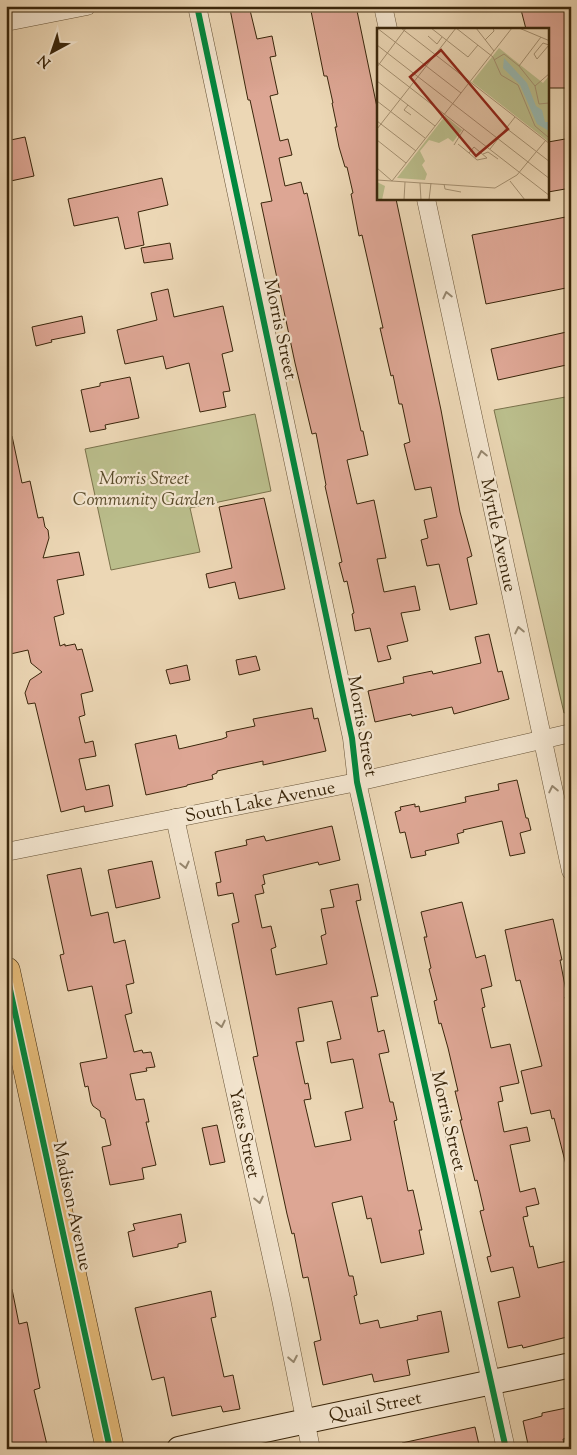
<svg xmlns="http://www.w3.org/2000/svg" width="577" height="1455" font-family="'Sorts Mill Goudy',serif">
	<rect width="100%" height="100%" fill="#ecd7b5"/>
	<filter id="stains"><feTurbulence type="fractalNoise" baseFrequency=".004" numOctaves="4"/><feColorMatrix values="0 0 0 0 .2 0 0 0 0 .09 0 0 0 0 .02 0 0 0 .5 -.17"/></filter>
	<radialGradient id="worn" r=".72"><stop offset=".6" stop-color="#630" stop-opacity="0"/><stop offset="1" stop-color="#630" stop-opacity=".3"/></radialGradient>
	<g fill="#babd8b" stroke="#7a724b">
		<polygon points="571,396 571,711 564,713 494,410"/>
		<polygon points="255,414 271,491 190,508 200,552 111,570 85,449"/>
	</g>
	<g fill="#dda694" stroke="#3a260b" fill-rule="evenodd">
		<polygon points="241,6 249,6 257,39 272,36 276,56 270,57 278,94 270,96 280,141 288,139 292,155 279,158 285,186 301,182 304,194 307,193 356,408 361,431 363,431 368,455 347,460 357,504 374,500 386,558 377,559 384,592 415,586 420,610 401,613 408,641 387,646 391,659 378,662 370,628 355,631 352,614 354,613 347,581 344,582 339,563 342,562 325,486 326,485 316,433 312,434 295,363 261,203 272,201 250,100 248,100 230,9"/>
		<polygon points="310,6 356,6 378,112 378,199 396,199 441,410 460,512 472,556 467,558 477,604 450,610 439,564 427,566 421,540 428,538 424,520 437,517 431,487 415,490 404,444 410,442 402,404 399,404 393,375 391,376 380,328 383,328 362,235 359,236 351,194 353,193 347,167 345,167 339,147 335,127 337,127 332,103 333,103 327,76 324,76"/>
		<polygon points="520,6 571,6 571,88 548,88 548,29 526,29"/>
		<polygon points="25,137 34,176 6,182 6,141"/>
		<polygon points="571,138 571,188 548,192 548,142"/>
		<polygon points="162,178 168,205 138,212 144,245 125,249 118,217 74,226 68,199"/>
		<polygon points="571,216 571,287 486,304 472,235"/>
		<polygon points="170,243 173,259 144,263 141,248"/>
		<polygon points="168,289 174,317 223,306 233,351 222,354 230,391 223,392 226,407 200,412 189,363 166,369 163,356 125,364 117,330 157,320 151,293"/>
		<polygon points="82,316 85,333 51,340 52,342 36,346 32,327"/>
		<polygon points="571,331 571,364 498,380 491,349"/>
		<polygon points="130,377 139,418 105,425 106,429 90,432 81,390 100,386 100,383"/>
		<polygon points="12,436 22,483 30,481 38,518 43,517 45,527 48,530 49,538 43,558 79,552 84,575 57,580 64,614 54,617 60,646 65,644 65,646 75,644 77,650 82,649 93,691 81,694 85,715 79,717 85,743 93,741 96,756 79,759 86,790 109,785 113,806 85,812 84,806 61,812 35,703 28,704 25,693 30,680 42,672 31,663 28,650 6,655 6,635 10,634 6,618 6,437"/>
		<polygon points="264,498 285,589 239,599 235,582 209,588 206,574 232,568 219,507"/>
		<polygon points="489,634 498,672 502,671 509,699 454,714 452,707 412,716 411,714 375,722 368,691 404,683 403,677 432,671 433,674 481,663 475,637"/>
		<polygon points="256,656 260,670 239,675 236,660"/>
		<polygon points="187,665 190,680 170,684 166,670"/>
		<polygon points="312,708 314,719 318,718 326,751 263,765 263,761 217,771 217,773 212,775 213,779 187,785 187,786 146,795 135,744 176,735 179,749 222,739 227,737 226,732 255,726 253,719"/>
		<polygon points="517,780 526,818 528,818 531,830 520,833 525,853 510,856 502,821 463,830 464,832 457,834 459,843 425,851 426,855 411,858 405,832 400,833 395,812 401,810 400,807 415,804 415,807 419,806 420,812 466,802 465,797 499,790 498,784"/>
		<path d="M332,826L340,860L319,865L318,862L263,875L265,884L262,885L264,893L255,895L262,928L271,926L276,947L271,949L276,975L327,964L321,936L326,934L321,909L334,907L330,890L358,884L361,900L356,901L378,996L371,997L378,1032L384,1030L389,1052L379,1054L390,1102H393L397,1120L394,1121L408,1191L413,1190L422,1230H419L424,1254L381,1263L371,1218L367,1219L362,1196L332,1203L349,1276H353L357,1295L354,1296L360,1324L378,1320L380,1328L418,1320L417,1316L441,1311L449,1352L407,1360L410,1375L374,1382L372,1374L323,1385L314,1342L321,1340L308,1277L303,1278L294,1233L292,1234L287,1214L253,1057L258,1056L232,924L239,922L233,893L218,896L216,883L221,882L215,852L247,845L246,840L264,836L266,841ZM332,1001L341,1039L327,1042L331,1063L353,1059L363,1108L345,1112L351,1140L315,1147L304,1100L311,1099L308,1083L305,1084L296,1042L304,1041L298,1008Z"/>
		<polygon points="152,861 160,898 116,908 108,870"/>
		<polygon points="81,868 91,916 108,912 114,943 125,940 134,983 126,985 132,1013 125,1015 134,1052 142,1050 143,1053 151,1052 155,1067 146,1068 147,1071 130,1074 136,1100 144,1099 149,1122 146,1122 156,1165 142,1168 144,1179 110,1185 102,1147 111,1145 105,1119 101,1117 100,1111 93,1106 91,1102 88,1086 85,1087 80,1063 107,1058 92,986 68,991 60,955 64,954 47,875"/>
		<polygon points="462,902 476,958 485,955 492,986 481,989 485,1007 482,1008 491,1048 510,1044 519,1083 500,1087 503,1101 498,1102 504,1132 527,1127 530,1141 510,1145 520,1192 535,1188 539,1204 526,1207 528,1216 523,1217 530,1247 533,1246 538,1268 571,1260 571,1336 523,1348 522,1345 508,1348 498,1302 520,1297 513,1267 491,1272 487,1257 491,1256 480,1211 484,1210 477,1180 475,1181 460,1120 462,1120 455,1091 458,1091 448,1048 441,1023 439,1024 434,1001 437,1000 429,969 431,968 424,937 427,937 421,912"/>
		<polygon points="553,919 562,960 560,960 567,996 565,997 571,1022 571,1165 566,1165 554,1118 552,1119 550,1110 531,1114 521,1071 542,1066 520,980 516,981 505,930"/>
		<polygon points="217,1125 225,1162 210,1165 202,1128"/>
		<polygon points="181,1214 186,1242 178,1244 178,1247 133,1257 128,1232 135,1230 133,1224"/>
		<polygon points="12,1289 19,1324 27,1322 40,1388 34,1390 48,1449 6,1449 6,1290"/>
		<polygon points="211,1291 216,1317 211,1318 224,1377 233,1375 240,1409 223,1412 221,1406 172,1416 164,1377 152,1380 135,1308"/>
		<polygon points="571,1407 571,1438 563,1439 565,1449 529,1449 523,1421 542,1416 542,1413"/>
		<polygon points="475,1427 480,1449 402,1449 402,1443"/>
	</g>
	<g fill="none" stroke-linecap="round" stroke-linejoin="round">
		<defs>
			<g id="street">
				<polyline points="197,6 352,738 357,782 506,1449"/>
				<polyline points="383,6 388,29"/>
				<polyline points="6,22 87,6"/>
				<polyline points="426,199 571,871"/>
				<polyline points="175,818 281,1299 311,1449"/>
				<polyline points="6,852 357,782 571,733"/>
			</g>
			<path id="secondary" d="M179,1449C309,1419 441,1394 571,1365"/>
			<polyline id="primary" points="6,971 110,1449"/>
		</defs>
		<use href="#street" stroke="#665236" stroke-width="19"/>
		<use href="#secondary" stroke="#3a260b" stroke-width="26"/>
		<use href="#primary" stroke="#3a260b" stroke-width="29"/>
		<use href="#street" stroke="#f3e5cf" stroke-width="18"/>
		<use href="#secondary" stroke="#f3e5cf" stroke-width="24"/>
		<use href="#primary" stroke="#e6bc7a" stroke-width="28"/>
		<defs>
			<g id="cycleway">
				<polyline points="197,6 352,738 357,782 506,1449"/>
				<polyline points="6,971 110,1449"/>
			</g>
		</defs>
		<use href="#cycleway" stroke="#f3e5cf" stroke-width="9"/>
		<use href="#cycleway" stroke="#00873e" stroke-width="6"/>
	</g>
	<defs><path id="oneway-chevron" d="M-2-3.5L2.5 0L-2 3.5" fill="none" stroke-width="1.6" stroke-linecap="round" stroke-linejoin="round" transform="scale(1.25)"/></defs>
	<g stroke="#96866d">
		<use href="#oneway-chevron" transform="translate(447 295) rotate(-103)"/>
		<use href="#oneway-chevron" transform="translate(482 454) rotate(-102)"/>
		<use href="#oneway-chevron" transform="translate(519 630) rotate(-102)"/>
		<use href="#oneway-chevron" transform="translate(553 789) rotate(-102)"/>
		<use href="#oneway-chevron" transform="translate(185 865) rotate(77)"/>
		<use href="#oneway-chevron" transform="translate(221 1024) rotate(78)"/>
		<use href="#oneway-chevron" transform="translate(259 1200) rotate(78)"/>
		<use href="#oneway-chevron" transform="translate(293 1359) rotate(79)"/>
	</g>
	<g text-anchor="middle" stroke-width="4.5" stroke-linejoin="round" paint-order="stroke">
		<g font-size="18" fill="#3a260b" stroke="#f3e5cf">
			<text transform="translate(281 329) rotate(78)" y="6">Morris Street</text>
			<text transform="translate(499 535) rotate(78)" y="6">Myrtle Avenue</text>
			<text transform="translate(363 726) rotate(80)" y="6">Morris Street</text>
			<text transform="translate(260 801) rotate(-11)" y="6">South Lake Avenue</text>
			<text transform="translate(449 1121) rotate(77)" y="6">Morris Street</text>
			<text transform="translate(245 1133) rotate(78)" y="6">Yates Street</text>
			<text transform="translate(73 1206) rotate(78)" y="6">Madison Avenue</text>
			<text transform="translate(375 1406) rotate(-11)" y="6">Quail Street</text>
		</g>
		<g font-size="18" font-style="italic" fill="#5a4c2b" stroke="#f3e5cf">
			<text x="144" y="484">Morris Street<tspan x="144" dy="21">Community Garden</tspan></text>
		</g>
	</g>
	<g transform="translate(377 28)">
		<rect width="172" height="172" fill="#ecd7b5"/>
		<path d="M122,20L166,55L172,48V114L95,54ZM68,88L85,102L76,114L71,110L62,115L52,112L43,123L48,133L45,137L50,146L48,152L20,150ZM0,154L8,158L5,172H0Z" fill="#babd8b"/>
		<path d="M127,30L150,55L159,78L165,82L168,94H172V103L160,96L143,57L126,40Z" fill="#99b9b1"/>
		<path fill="none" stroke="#a59071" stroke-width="1" d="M0,0L84,65M24,0L173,116M54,0L91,29L101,17M99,0L117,23M142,0L173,13M51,8L60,16L65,9M108,12L117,3L116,0M166,15L172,17L160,31L157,26ZM0,17L173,151M117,32L127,26L142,38M0,34L173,168M142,38L158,58L162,76L172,75M142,38L164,9M0,39L29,0M0,53L58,98M158,58L173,45M0,73L48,110M31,77L27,82L34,87M0,93L39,123M129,100L173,134M0,101L79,0L116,29L124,47L141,57L158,98L171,109M0,112L29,135M81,116L92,125L97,119L110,130L100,132L92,125M77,117L87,101M113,121L138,89M106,126L111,124L121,131M0,140L15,153L135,0M0,152L118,160L140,147L169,112M133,153L148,172M43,155L44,172M67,156L68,161L84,164M27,172L28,154M52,172L54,155"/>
		<path fill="#8f2418" fill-opacity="0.15" stroke="#8f2418" stroke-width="2.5" d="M64,22L131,101L99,128L33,49Z"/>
		<rect width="172" height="172" fill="none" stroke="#3a260b" stroke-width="2.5"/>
	</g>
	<rect width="577" height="1455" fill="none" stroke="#ecd7b5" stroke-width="25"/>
	<rect x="8" y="8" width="562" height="1440" fill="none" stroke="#3a260b" stroke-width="2.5"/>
	<rect x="12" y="12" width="552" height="1430" fill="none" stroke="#3a260b"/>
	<g transform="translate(52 52) rotate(220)" stroke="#f3e5cf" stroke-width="4" paint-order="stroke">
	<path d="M0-4L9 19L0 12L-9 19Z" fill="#3a260b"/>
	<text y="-8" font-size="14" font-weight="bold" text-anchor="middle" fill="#3a260b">N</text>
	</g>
	<rect width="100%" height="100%" filter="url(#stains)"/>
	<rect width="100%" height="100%" fill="url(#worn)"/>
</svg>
